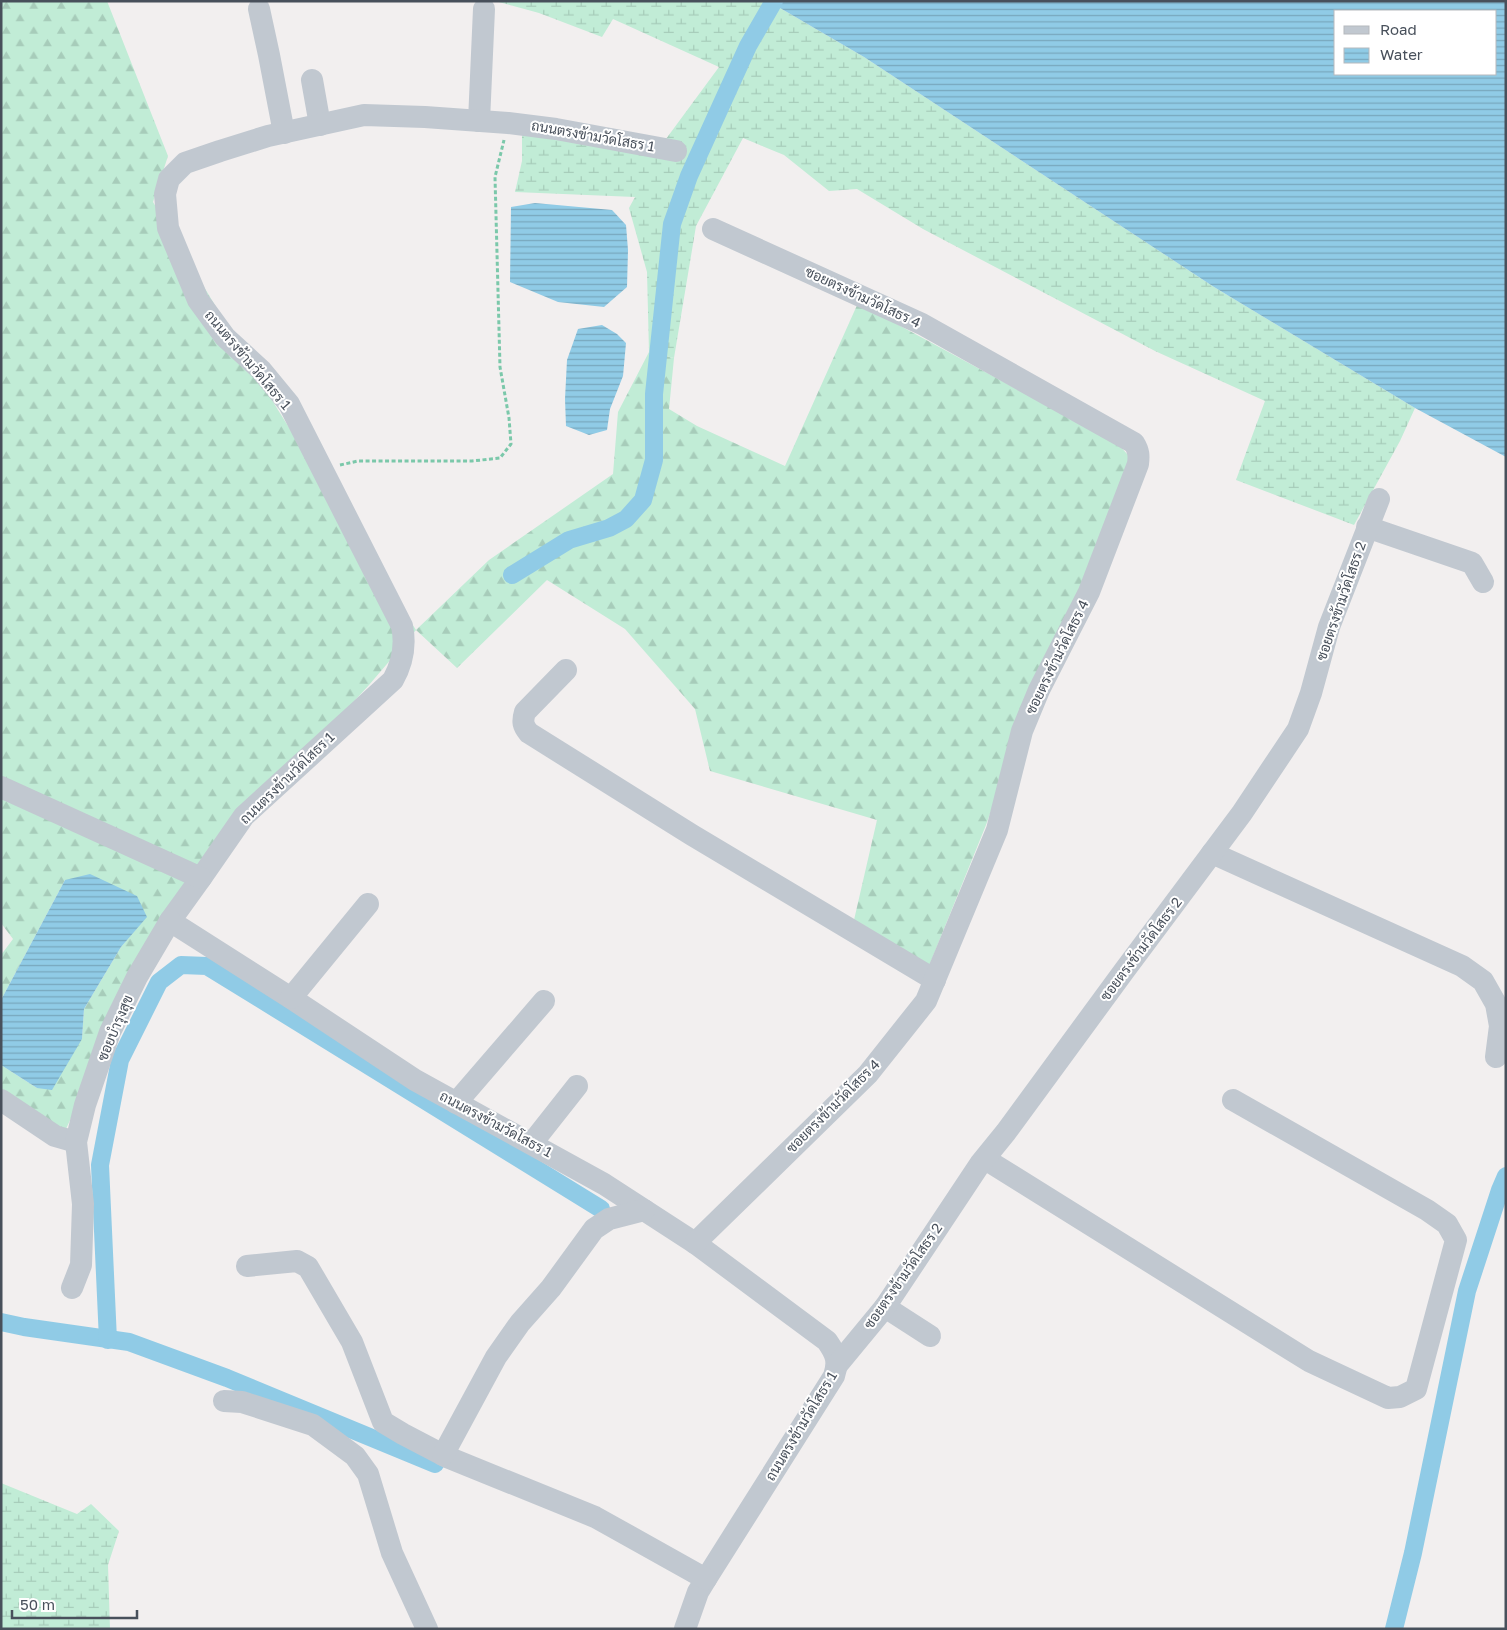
<svg xmlns="http://www.w3.org/2000/svg" width="1507" height="1630" font-family="'Golos Text',Sarabun,sans-serif">
	<defs>
		<pattern id="forest-firs" width="22" height="20" patternUnits="userSpaceOnUse" patternTransform="scale(1.25)"><rect width="22" height="20" fill="#c1ecd6"/><path d="M5 1l3.5 6h-7zM16 11l3.5 6h-7z" fill="#a7ccba"/></pattern>
		<pattern id="wetland-marsh" width="20" height="14" patternUnits="userSpaceOnUse" patternTransform="scale(1.25)"><rect width="20" height="14" fill="#c1ecd6"/><path d="M1 5h8M5 5V1M11 12h8M15 12V8" fill="none" stroke="#a7ccba"/></pattern>
		<pattern id="water-rules" width="6" height="5" patternUnits="userSpaceOnUse" patternTransform="scale(1.25)"><rect width="6" height="5" fill="#90cbe6"/><path d="M0 2.5h6" fill="none" stroke="#78a7bd"/></pattern>
	</defs>
	<rect width="100%" height="100%" fill="#f2efef"/>
	<polygon fill="url(#forest-firs)" points="1,1 107,1 168,156 153,202 278,410 416,630 489,560 613,474 618,412 649,352 674,358 669,409 697,426 785,466 858,303 1118,444 1128,455 1130,484 1043,664 986,825 929,966 854,920 877,820 710,771 695,709 625,629 547,580 457,668 416,630 369,685 174,898 65,1131 1,1095 1,1065 37,1088 82,1039 84,1009 121,947 146,917 65,880 1,1000 1,955 13,939 1,923"/>
	<g fill="url(#wetland-marsh)">
		<polygon points="495,1 768,1 864,57 1214,287 1415,408 1400,441 1354,525 1236,480 1265,401 1155,351 923,229 857,189 829,191 784,155 743,138 696,226 674,358 649,352 647,272 629,208 635,197 515,192 522,161 522,130 663,143 719,67 613,19 602,37 539,13"/>
		<polygon points="1,1483 77,1514 91,1504 119,1531 108,1565 110,1629 1,1629"/>
	</g>
	<g fill="url(#water-rules)" fill-rule="evenodd">
		<path d="M768,1H1506V457L1415,408L1214,287L864,57ZM1336,11H1496V74H1336Z"/>
		<polygon points="535,203 612,210 626,225 628,250 627,287 604,307 558,302 510,282 511,207"/>
		<polygon points="602,325 617,334 626,343 623,376 610,409 607,430 589,435 566,426 565,399 567,360 578,329"/>
		<polygon points="90,874 137,896 147,917 121,947 84,1009 82,1039 52,1090 37,1088 1,1065 1,1000 65,880"/>
	</g>
	<g fill="none" stroke-linecap="round" stroke-linejoin="round">
		<g stroke="#90cbe6" stroke-width="18">
			<polyline points="512,575 569,540 609,528 626,519 643,500 654,460 654,394 672,224 689,176 748,46 774,1"/>
			<polyline points="1,1322 24,1327 129,1342 227,1378 435,1464"/>
			<polyline points="108,1340 100,1165 120,1060 159,982 181,965 207,966 601,1209"/>
			<polyline points="1394,1629 1413,1553 1467,1291 1500,1190 1506,1176"/>
		</g>
		<polyline stroke="#7bc8aa" stroke-width="3" stroke-dasharray="4 2.5" stroke-linecap="butt" points="340,465 358,461 472,461 500,458 511,444 509,418 500,367 495,177 504,140"/>
		<g stroke="#c1c8d0" stroke-width="22">
			<polyline points="259,9 269,55 284,133"/>
			<polyline points="312,80 320,125"/>
			<polyline points="479,121 484,9"/>
			<path d="M676,151L556,129L508,123L425,117L364,115L268,136L220,151L185,163L169,179L165,194L168,228L198,300L225,337L261,370L289,404L402,626C406,645 403,662 393,680L244,816L201,878L170,921L291,998L415,1080L604,1184L695,1243L827,1341C836,1354 839,1361 834,1376L706,1579L698,1592L685,1629"/>
			<polyline points="1367,527 1472,563 1483,582"/>
			<path d="M566,670L525,712C522,722 523,726 529,733L692,835L935,980"/>
			<polyline points="1,787 201,878"/>
			<polyline points="1212,853 1462,966 1483,981 1496,1004 1500,1026 1496,1057"/>
			<polyline points="291,998 368,904"/>
			<polyline points="1,1100 55,1136 76,1142"/>
			<polyline points="456,1103 544,1001"/>
			<polyline points="532,1143 577,1086"/>
			<polyline points="985,1159 1309,1361 1388,1398 1400,1397 1416,1389 1456,1240 1447,1224 1427,1210 1233,1100"/>
			<path d="M695,1243L868,1074L926,1001L997,830L1022,731L1039,690L1089,592L1138,464C1139,456 1139,451 1134,443L922,324L713,229"/>
			<polyline points="247,1266 297,1261 308,1267 352,1342 383,1422 403,1434 447,1457 595,1517 706,1579"/>
			<polyline points="72,1288 81,1265 83,1204 76,1142 85,1105 110,1032 137,977 170,921"/>
			<polyline points="885,1307 930,1336"/>
			<polyline points="838,1364 885,1307 980,1164 1006,1132 1124,971 1242,813 1298,729 1311,693 1329,627 1379,499"/>
			<polyline points="224,1401 242,1402 313,1425 355,1456 368,1474 392,1553 427,1629"/>
			<polyline points="443,1455 496,1357 520,1323 551,1288 594,1229 609,1219 644,1210"/>
		</g>
	</g>
	<g text-anchor="middle" stroke-width="4" stroke-linejoin="round" paint-order="stroke">
		<g font-size="14" fill="#48505b" stroke="#fff">
			<text transform="translate(593 136) rotate(10)" y="5">ถนนตรงข้ามวัดโสธร 1</text>
			<text transform="translate(863 297) rotate(25)" y="5">ซอยตรงข้ามวัดโสธร 4</text>
			<text transform="translate(248 360) rotate(50)" y="5">ถนนตรงข้ามวัดโสธร 1</text>
			<text transform="translate(1341 601) rotate(-71)" y="5">ซอยตรงข้ามวัดโสธร 2</text>
			<text transform="translate(1057 657) rotate(-64)" y="5">ซอยตรงข้ามวัดโสธร 4</text>
			<text transform="translate(287 778) rotate(-44)" y="5">ถนนตรงข้ามวัดโสธร 1</text>
			<text transform="translate(1141 949) rotate(-53)" y="5">ซอยตรงข้ามวัดโสธร 2</text>
			<text transform="translate(115 1028) rotate(-67)" y="5">ซอยบำรุงสุข</text>
			<text transform="translate(833 1106) rotate(-45)" y="5">ซอยตรงข้ามวัดโสธร 4</text>
			<text transform="translate(496 1124) rotate(28)" y="5">ถนนตรงข้ามวัดโสธร 1</text>
			<text transform="translate(903 1276) rotate(-55)" y="5">ซอยตรงข้ามวัดโสธร 2</text>
			<text transform="translate(801 1426) rotate(-59)" y="5">ถนนตรงข้ามวัดโสธร 1</text>
		</g>
	</g>
	<rect width="1507" height="1630" fill="none" stroke="#48505b" stroke-width="5"/>
	<rect x="1334" y="10" width="162" height="65" fill="#ffffff" stroke="#b6b9bd"/>
	<rect x="1344" y="26" width="25" height="8" fill="#c1c8d0" stroke="#b6b9bd"/>
	<text x="1380" y="35" font-size="15" fill="#48505b">Road</text>
	<rect x="1344" y="48" width="25" height="15" fill="url(#water-rules)" stroke="#b6b9bd"/>
	<text x="1380" y="60" font-size="15" fill="#48505b">Water</text>
	<path d="M12 1610v8h125v-8" fill="none" stroke="#48505b" stroke-width="2.5"/>
	<text x="20" y="1610" font-size="15" fill="#48505b" stroke="#ffffff" stroke-width="4" paint-order="stroke">50 m</text>
</svg>
